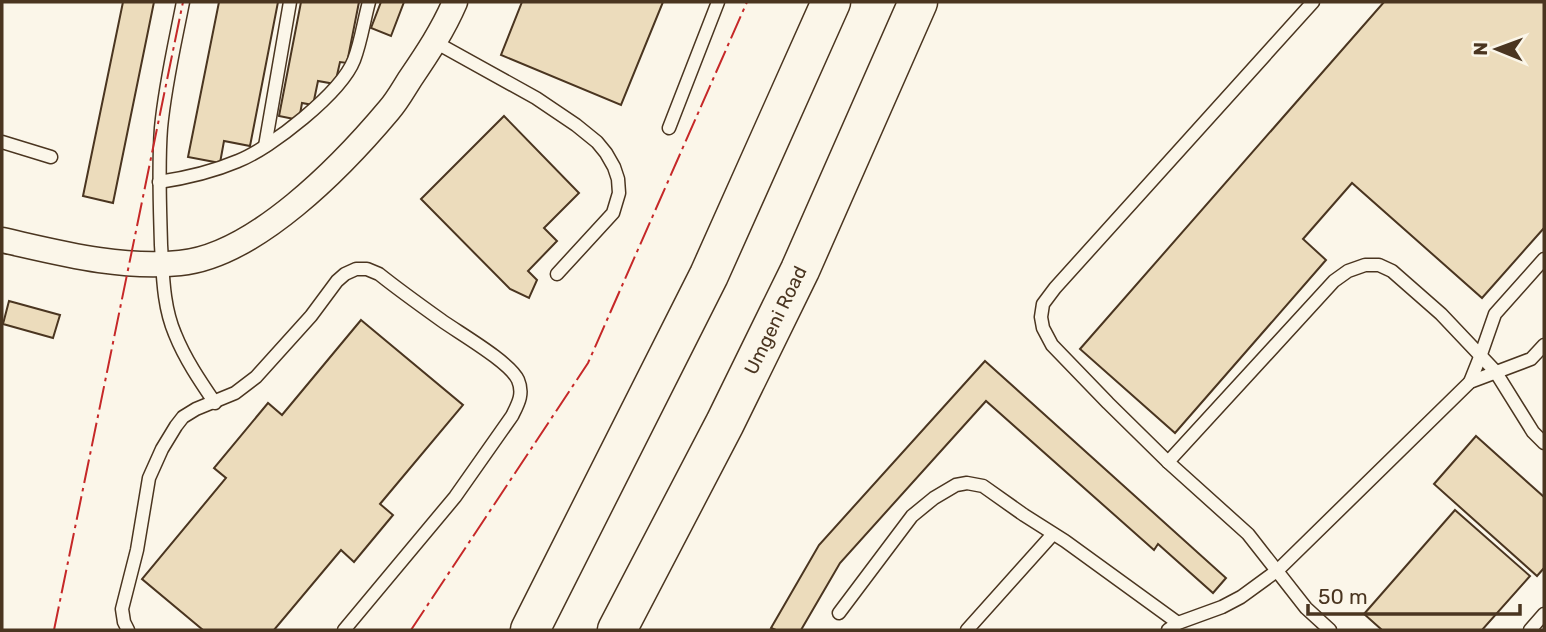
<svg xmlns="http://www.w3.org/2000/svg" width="1546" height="632" font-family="Rubik,sans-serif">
	<rect width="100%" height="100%" fill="#fbf6e9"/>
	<g fill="#ecdcbc" stroke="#4a3520" stroke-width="2">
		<polygon points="123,2 154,2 113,203 83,196"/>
		<polygon points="219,2 278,2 250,146 224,141 220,163 188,157"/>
		<polygon points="301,2 359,2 347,63 340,62 335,84 318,81 313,105 302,103 299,120 279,116"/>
		<polygon points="381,2 404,2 391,36 371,28"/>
		<polygon points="522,2 663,2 621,105 501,55"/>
		<polygon points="1384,2 1544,2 1544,228 1482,298 1352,183 1303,239 1326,260 1175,433 1080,349"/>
		<polygon points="504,116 579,193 544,228 557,241 528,271 537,280 529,298 510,289 421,199"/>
		<polygon points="9,301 60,315 53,338 3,324"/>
		<polygon points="361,320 463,405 380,504 393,515 354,562 341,550 274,630 203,630 142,579 226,478 214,468 268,403 282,415"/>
		<polygon points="985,361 1226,578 1213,593 1158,544 1154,550 986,401 840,563 801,630 776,630 771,628 819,545"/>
		<polygon points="1476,436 1544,497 1544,568 1537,576 1434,484"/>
		<polygon points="1455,510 1530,576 1482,630 1382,630 1364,614"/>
	</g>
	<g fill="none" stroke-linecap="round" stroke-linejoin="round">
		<defs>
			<g id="lane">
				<path d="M183,2C175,43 165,85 161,128C158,167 160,206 161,245C163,275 163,306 175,334C185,359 200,381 215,403"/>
				<polyline points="1313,2 1055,288 1043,304 1041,317 1043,328 1052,345 1108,403 1168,462 1248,534 1306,608 1330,630"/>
				<polyline points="435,42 536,98 576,125 597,142 606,153 614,167 618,179 619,193 613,213 557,274"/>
				<polyline points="669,128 718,2"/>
				<polyline points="2,142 51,157"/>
				<polyline points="265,146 290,2"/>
				<path d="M159,182C186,178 212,172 238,161C271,148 341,93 354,60C361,42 364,20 369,2"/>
				<polyline points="1470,382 1480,357 1495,314 1544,259"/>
				<polyline points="1168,462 1334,281 1348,271 1365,265 1379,265 1392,271 1441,314 1495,371 1533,432 1544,443"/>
				<polyline points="839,613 912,516 934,498 956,485 967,483 983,486 1024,515 1065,541 1178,623"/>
				<path d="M128,630L124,622L122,609L137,550L149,478L162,449L176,426L183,417L196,409L235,393L256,377L311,316L337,281L345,274L356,269H367L379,274C399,290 420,305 441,320C459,333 510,362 518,380C524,394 518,404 512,416L455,497L344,630"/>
				<polyline points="967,630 1053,534"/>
				<polyline points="1168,630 1178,623 1222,607 1241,597 1278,570 1470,382 1531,359 1544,345"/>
				<polyline points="1530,630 1544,614"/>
			</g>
			<path id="street" d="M2,240C60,253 119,269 180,263C255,256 342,166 389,110C397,101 403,90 410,79C427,54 443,30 455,2"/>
			<g id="highway">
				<polyline points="530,630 709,275 831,2"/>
				<polyline points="617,630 725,423 800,270 918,2"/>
			</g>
		</defs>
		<use href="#lane" stroke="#4a3520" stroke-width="15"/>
		<use href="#street" stroke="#4a3520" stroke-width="27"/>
		<use href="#highway" stroke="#4a3520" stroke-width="41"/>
		<use href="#lane" stroke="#fbf6e9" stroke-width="12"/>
		<use href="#street" stroke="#fbf6e9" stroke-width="24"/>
		<use href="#highway" stroke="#fbf6e9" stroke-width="38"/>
		<g stroke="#c62828" stroke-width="2" stroke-dasharray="24 5 3.5 5" stroke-linecap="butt">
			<polyline points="54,630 183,2"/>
			<polyline points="411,630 588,363 747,2"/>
		</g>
	</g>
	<g text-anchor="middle" stroke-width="5" stroke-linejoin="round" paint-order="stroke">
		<g font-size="19" fill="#4a3520" stroke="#fbf6e9">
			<text transform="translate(775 320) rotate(-64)" y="7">Umgeni Road</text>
		</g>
	</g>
	<rect width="1546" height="632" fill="none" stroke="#4a3520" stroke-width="7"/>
	<g transform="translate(1497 49) rotate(271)" stroke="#fbf6e9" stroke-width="5" paint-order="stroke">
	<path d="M0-5L12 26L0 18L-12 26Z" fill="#4a3520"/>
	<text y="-10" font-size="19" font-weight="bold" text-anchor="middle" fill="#4a3520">N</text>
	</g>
	<path d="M1308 604v10h212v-10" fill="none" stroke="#4a3520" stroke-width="3.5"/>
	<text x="1318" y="604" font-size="21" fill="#4a3520" stroke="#fbf6e9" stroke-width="5" paint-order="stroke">50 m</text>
</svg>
